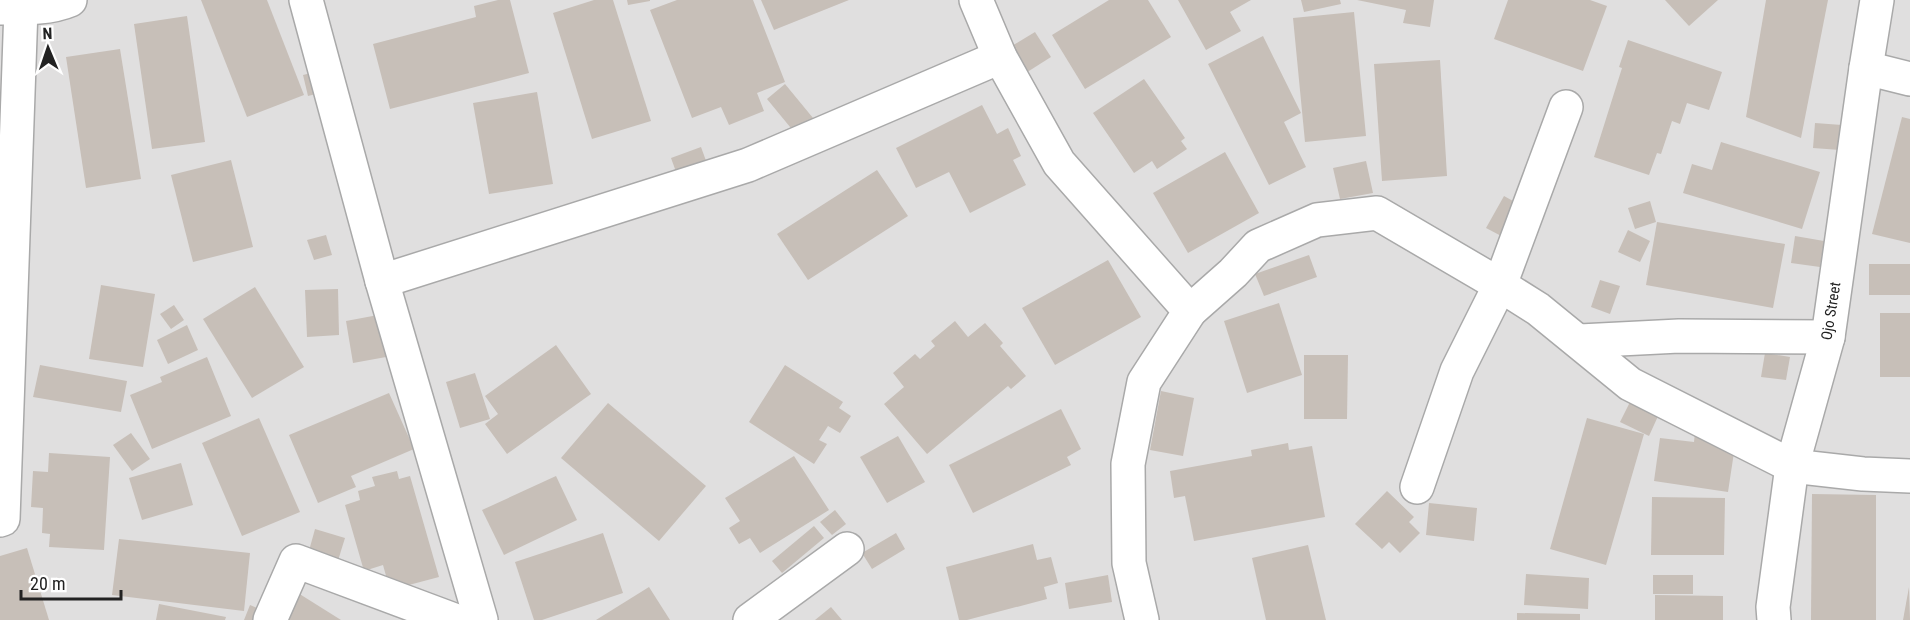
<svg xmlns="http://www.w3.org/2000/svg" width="1910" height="620" font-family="'Roboto Condensed',sans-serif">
	<rect width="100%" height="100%" fill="#f2efe9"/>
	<rect fill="#e0dfdf" x="0" y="0" width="1910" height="620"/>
	<g fill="#c7bfb8">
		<polygon points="201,0 267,0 304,95 247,117"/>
		<polygon points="498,0 510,0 529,73 390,109 373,44 476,17 474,6"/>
		<polygon points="594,0 613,0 651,121 592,139 553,13"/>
		<polygon points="627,0 650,0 650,1 628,5"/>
		<polygon points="677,0 753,0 785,82 757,93 764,111 729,125 721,107 692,118 650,10"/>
		<polygon points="761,0 849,0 774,30"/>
		<polygon points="1109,0 1148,0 1171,37 1085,89 1052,35"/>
		<polygon points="1178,0 1251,0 1230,12 1241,31 1206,50"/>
		<polygon points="1301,0 1340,0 1341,4 1304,12"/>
		<polygon points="1357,0 1434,0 1430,27 1403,23 1406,10"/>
		<polygon points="1508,0 1590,0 1607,6 1583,71 1494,39"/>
		<polygon points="1665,0 1718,0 1689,26"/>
		<polygon points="1766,0 1828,0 1801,138 1746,117"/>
		<polygon points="1354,12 1366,136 1305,142 1293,18"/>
		<polygon points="187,16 205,142 152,149 134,24"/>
		<polygon points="1035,32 1051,57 1021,76 1005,50"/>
		<polygon points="1263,36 1301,113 1284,122 1306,167 1269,185 1208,64"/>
		<polygon points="1628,40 1722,72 1709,110 1687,103 1680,124 1672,121 1661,154 1657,153 1649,175 1594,157 1622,68 1619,67"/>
		<polygon points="120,49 141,179 86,188 66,57"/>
		<polygon points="1440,60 1447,176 1382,181 1374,64"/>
		<polygon points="323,70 328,91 308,96 303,75"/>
		<polygon points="1144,79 1185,138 1181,141 1187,149 1157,169 1152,161 1134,173 1093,113"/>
		<polygon points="785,84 813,118 795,133 767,99"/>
		<polygon points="537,92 553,184 489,194 473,103"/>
		<polygon points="982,105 997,134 1008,128 1021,156 1013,160 1026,185 970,213 949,172 916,188 896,148"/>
		<polygon points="1902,117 1910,119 1910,243 1872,234"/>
		<polygon points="1815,123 1842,125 1840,150 1813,148"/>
		<polygon points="1721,142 1820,172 1802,229 1683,193 1692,164 1712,170"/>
		<polygon points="701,147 709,169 679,180 671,158"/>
		<polygon points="1225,152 1259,213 1188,253 1153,193"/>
		<polygon points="231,160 253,247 193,262 171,175"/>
		<polygon points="1366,161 1373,193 1340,199 1333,168"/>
		<polygon points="877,170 908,216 808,280 777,234"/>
		<polygon points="1504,196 1524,207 1507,239 1486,228"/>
		<polygon points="1650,201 1656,222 1635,229 1628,208"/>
		<polygon points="1657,222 1785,244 1773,308 1646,285"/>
		<polygon points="1628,230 1650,241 1640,262 1618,252"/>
		<polygon points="326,235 332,255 314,260 307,240"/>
		<polygon points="1795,236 1824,241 1820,267 1791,263"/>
		<polygon points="1309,255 1317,277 1264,296 1255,274"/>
		<polygon points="1108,260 1141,317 1055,365 1022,308"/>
		<rect x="1869" y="264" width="41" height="31"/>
		<polygon points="1600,280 1620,286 1610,314 1591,307"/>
		<polygon points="101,285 155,294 143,367 89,359"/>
		<polygon points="255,287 304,367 252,398 203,319"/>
		<polygon points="338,289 339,335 307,337 305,290"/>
		<polygon points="1279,303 1302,375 1247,393 1224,321"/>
		<polygon points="174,305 184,320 171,329 160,314"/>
		<rect x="1880" y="313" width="30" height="64"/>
		<polygon points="378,315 386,357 353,363 346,321"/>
		<polygon points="955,321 968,337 985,323 1003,343 1000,346 1026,376 1011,389 1008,386 927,454 884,404 904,387 893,373 915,354 920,359 935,346 931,341"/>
		<polygon points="187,325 198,350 168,364 157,340"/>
		<polygon points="556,345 591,394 507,454 485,424 498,414 485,396"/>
		<polygon points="1765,353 1790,357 1786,380 1761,377"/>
		<polygon points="1304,355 1348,355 1347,419 1304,419"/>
		<polygon points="207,357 231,416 152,449 130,395 162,382 160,377"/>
		<polygon points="40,365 127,381 121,412 33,397"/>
		<polygon points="785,365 843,402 839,408 851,416 840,433 828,426 819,440 827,444 814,464 749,422"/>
		<polygon points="475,373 490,419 460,428 446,382"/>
		<polygon points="1161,391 1194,398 1183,456 1150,450"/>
		<polygon points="389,393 414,449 351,476 356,487 318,503 289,435"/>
		<polygon points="1631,400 1659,414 1649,436 1620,422"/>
		<polygon points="608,403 706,486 659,541 561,458"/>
		<polygon points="1061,409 1081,449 1067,457 1071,465 973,513 949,465"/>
		<polygon points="259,418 300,512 242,536 202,443"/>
		<polygon points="1587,418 1644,434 1606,565 1550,549"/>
		<polygon points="1695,432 1736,439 1728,492 1654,481 1660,438 1694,442"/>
		<polygon points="131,433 150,459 132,471 113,445"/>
		<polygon points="898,436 925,482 887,503 860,457"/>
		<polygon points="1288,443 1289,450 1312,446 1325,517 1194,541 1185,496 1174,498 1170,471 1252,456 1251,450"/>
		<polygon points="49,453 110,457 104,550 49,547 50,534 42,533 43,508 31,507 33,471 48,472"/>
		<polygon points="794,456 829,510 760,553 750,538 739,544 729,528 740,521 725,498"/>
		<polygon points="181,463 193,505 142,520 129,478"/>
		<polygon points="397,471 399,479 410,476 439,577 390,590 383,565 364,571 345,505 360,500 358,491 375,486 372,477"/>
		<polygon points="556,476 577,520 504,555 482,510"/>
		<polygon points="1387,491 1414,517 1409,522 1420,533 1400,553 1389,542 1382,549 1355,524"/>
		<polygon points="1812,494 1876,495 1876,620 1811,620"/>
		<polygon points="1652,497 1725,498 1724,555 1651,555"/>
		<polygon points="1429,503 1477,508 1474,541 1426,535"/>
		<polygon points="835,510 846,524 832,535 820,522"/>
		<polygon points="814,526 824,538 782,573 772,561"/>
		<polygon points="315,529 345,538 336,567 307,558"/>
		<polygon points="603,533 623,593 542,620 534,620 515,562"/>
		<polygon points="896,533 905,549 872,569 862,553"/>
		<polygon points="119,539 250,553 244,611 112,595"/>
		<polygon points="1033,544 1037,560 1051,557 1058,583 1044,587 1047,599 967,620 959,620 946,567"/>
		<polygon points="1308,545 1326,620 1266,620 1252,558"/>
		<polygon points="27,548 49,620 0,620 0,556"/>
		<polygon points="1526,574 1589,578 1588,609 1524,605"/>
		<polygon points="1108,575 1112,602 1069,609 1065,583"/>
		<rect x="1653" y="575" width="40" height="19"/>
		<polygon points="649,587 670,620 596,620"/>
		<polygon points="1909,587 1910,620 1903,620"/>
		<polygon points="298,593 341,620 281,620"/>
		<polygon points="1655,595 1723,596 1723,620 1655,620"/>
		<polygon points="159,604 226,617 225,620 156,620"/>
		<polygon points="250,605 269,613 266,620 244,620"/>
		<polygon points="831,607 842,620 815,620"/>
		<polygon points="1517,613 1580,614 1580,620 1517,620"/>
	</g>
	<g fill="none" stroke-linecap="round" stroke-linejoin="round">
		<defs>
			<g id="minor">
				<polyline points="306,0 382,281 481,620"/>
				<polyline points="976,0 1000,57 1059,163 1190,311 1144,382 1128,464 1129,563 1142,620"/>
				<path d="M0,8C22,8 49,9 70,0"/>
				<polyline points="1866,68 1910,79"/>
				<polyline points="382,281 748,165 1000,57"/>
				<polyline points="1190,311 1233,273 1258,246 1317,220 1377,213 1500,285 1538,309 1630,384 1792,466 1863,474 1910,476"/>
				<polyline points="1580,341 1679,336 1828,337"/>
				<polyline points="1417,487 1457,371 1500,285 1566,107"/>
				<polyline points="0,520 3,519 21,8"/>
				<polyline points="270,620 296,561 454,620"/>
				<polyline points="750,620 847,549"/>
				<polyline points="1774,620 1773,607 1792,466 1828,337 1866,68 1877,0"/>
			</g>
		</defs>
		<use href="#minor" stroke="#a9a9a9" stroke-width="36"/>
		<use href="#minor" stroke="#fff" stroke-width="33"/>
	</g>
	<g text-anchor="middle" stroke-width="6" stroke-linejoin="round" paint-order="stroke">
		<g font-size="15" fill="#222" stroke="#fff">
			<text transform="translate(1831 311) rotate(-81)" y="5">Ojo Street</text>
		</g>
	</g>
	<g transform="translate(48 48) rotate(358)" stroke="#ffffff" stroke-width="4.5" paint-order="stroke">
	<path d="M0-4.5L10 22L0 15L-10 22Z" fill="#222222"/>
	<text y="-9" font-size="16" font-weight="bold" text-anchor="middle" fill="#222222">N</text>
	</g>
	<path d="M21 590v9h100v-9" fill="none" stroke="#222222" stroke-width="3"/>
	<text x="30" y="590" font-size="18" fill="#222222" stroke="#ffffff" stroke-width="4.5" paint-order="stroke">20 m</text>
</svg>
